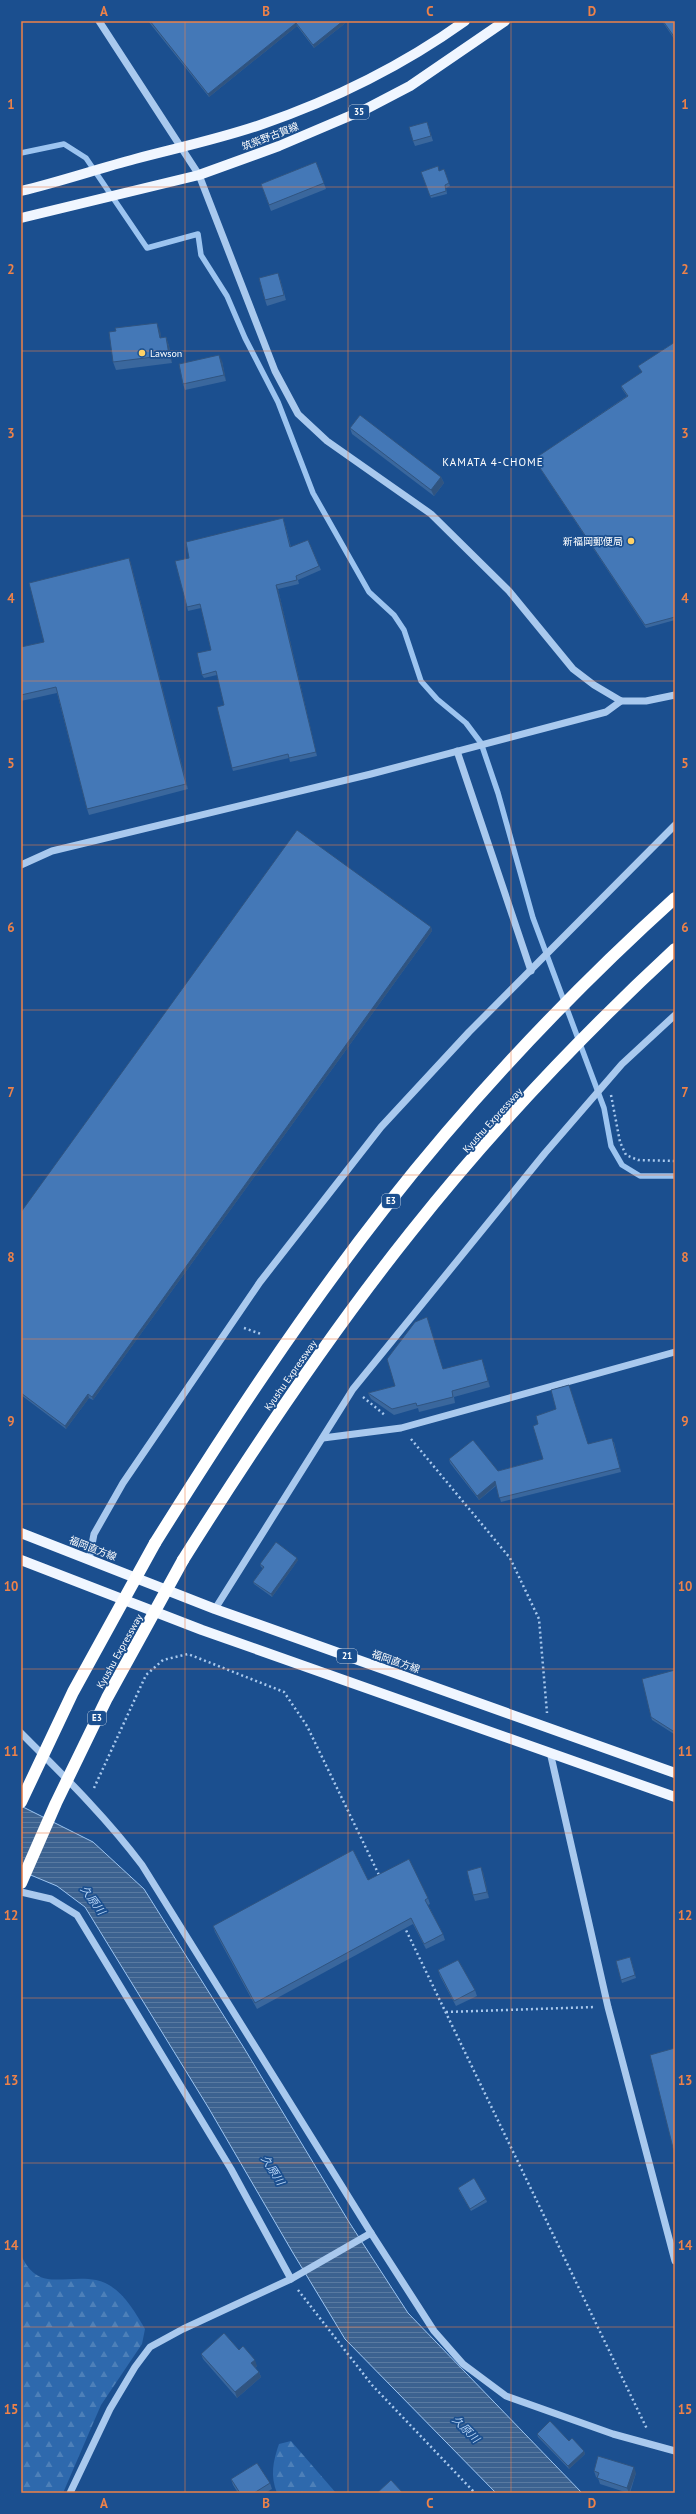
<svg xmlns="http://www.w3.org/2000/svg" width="696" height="2514" font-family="'PT Sans','Noto Sans JP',sans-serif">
	<defs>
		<pattern id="forest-firs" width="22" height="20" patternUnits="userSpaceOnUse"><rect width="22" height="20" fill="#2e69ad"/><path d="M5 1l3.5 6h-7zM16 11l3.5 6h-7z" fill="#4d80b9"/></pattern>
		<pattern id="water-rules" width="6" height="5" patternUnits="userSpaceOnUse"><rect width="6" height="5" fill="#3c6290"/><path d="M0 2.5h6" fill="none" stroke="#597aa1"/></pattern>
	</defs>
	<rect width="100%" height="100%" fill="#1b4f8f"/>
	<g fill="url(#forest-firs)">
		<path d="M21,2255C38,2293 64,2274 96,2280C120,2285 134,2310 145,2329L142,2344L101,2405L63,2493H21Z"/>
		<path d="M291,2441L336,2493H277C270,2476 273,2461 279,2444Z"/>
	</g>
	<polygon fill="url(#water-rules)" stroke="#9cc4f0" points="21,1806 93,1842 144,1889 244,2048 349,2222 408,2313 582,2493 496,2493 345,2339 293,2253 208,2107 85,1907 57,1886 21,1871"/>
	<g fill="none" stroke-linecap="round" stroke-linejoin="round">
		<polyline stroke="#9cc4f0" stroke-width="5.5" points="21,153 64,144 86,158 147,248 198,234 201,255 227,296 245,338 278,402 313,493 369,592 394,615 404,630 421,681 437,699 466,723 481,743 498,793 533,918 604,1108 611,1146 622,1165 640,1176 675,1176"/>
		<g stroke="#a9c9ee" stroke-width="2.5" stroke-dasharray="2 3" stroke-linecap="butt">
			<polyline points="611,1095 620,1142 626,1155 638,1160 675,1161"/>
			<polyline points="244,1328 261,1334"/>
			<polyline points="363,1397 386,1416"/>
			<polyline points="411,1439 510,1558 539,1619 547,1713"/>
			<polyline points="94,1788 146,1675 163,1660 188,1654 284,1692 307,1726 380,1877"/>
			<polyline points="404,1926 647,2429"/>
			<polyline points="446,2012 595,2007"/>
			<polyline points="298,2290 372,2385 475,2493"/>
		</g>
		<g stroke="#a9c9ee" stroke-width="7">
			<polyline points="99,21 199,175 275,371 298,414 327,441 431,514 509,591 573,669 594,685 621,701 646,701 675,695"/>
			<polyline points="457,751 531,971"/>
			<polyline points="21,865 52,851 371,774 606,712 621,701"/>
			<polyline points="323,1438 401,1428 675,1352"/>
			<polyline points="89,1560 94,1534 123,1483 260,1282 381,1127 469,1032 675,825"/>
			<polyline points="215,1609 353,1389 545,1153 622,1064 675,1015"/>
			<path d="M21,1733C64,1776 106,1817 142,1865L371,2233L434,2331L463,2364L506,2396L613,2434L675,2451"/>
			<polyline points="550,1752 608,2007 675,2261"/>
			<polyline points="21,1892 51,1899 77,1915 231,2169 291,2279"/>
			<polyline points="70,2493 110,2409 135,2367 150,2347 183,2329 291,2279 371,2233"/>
		</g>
		<g stroke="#f0f6ff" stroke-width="10">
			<path d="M21,191C59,182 97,169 135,159C177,148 219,139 260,125C333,100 402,66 465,21"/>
			<polyline points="21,218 199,175 279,146 366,109 410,86 505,21"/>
			<polyline points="21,1533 215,1609 675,1773"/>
			<polyline points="21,1560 202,1630 675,1797"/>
		</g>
		<g stroke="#fff" stroke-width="12">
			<path d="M155,1543C227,1428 301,1315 384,1209C472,1097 570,993 675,898"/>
			<path d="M183,1560C254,1447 328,1336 411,1232C491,1131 581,1036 675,949"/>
		</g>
		<g stroke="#fff" stroke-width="12">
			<polyline points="21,1802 73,1692 155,1543"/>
			<polyline points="21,1883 56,1803 107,1698 183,1560"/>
		</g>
	</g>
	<g fill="#3a679d">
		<polygon points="148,21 348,21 314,48 297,26 209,97"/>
		<polygon points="662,21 675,21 675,40"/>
		<polygon points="427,122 433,141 415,146 413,141"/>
		<polygon points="316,162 326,189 271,211 261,184"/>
		<polygon points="444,169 450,186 446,188 447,194 431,198 421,172 440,171"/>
		<polygon points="280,279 286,300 267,306 265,300"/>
		<polygon points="160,331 161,338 166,337 169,346 172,363 116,370 113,362"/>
		<polygon points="675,342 675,620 646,628 535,461 534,459 627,396 622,389 621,386 642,372 638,366"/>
		<polygon points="222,361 226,381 185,390 183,384"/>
		<polygon points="350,428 441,477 444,483 434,496 352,434"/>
		<polygon points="283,518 291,547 308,540 321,570 298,580 299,584 278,589 317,756 290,762 289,758 233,771 232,768 224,705 217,675 204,678 202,675 211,650 201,608 188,611 187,607 189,558"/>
		<polygon points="129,558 131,564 188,789 89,815 87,809 57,693 21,701 21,647 44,642"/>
		<polygon points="431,927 432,931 93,1400 89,1398 66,1429 21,1395 21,1212"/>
		<polygon points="484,1365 490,1387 454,1397 455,1403 419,1412 418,1408 394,1415 371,1399 368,1393 395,1386 444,1369"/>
		<polygon points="614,1442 621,1472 501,1502 496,1486 479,1500 450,1463 449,1459 498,1471 543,1459 588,1444"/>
		<polygon points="298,1560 272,1597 254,1584 253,1582 263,1568 261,1567 260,1564"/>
		<polygon points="675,1670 675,1734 674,1734 652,1720 651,1717"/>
		<polygon points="483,1872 489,1898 475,1901 473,1895"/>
		<polygon points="368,1880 428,1898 430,1904 428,1905 443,1934 445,1940 426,1949 413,1924 257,2009 215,1932 213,1926"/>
		<polygon points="630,1957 636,1978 622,1983 616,1961"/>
		<polygon points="438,1970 475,1990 477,1996 456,2006 440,1976"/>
		<polygon points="458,2188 486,2199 487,2202 471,2211 459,2191"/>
		<polygon points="239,2350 257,2366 255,2368 259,2372 261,2377 237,2398 203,2359 201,2354"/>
		<polygon points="537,2434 569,2441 584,2451 585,2454 569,2469 538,2437"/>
		<polygon points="594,2471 636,2473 630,2493 628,2493 600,2484 598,2478 596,2477"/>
		<polygon points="231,2479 270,2483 272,2489 265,2493 238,2493 233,2485"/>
	</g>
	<g fill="#305480">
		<polygon points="343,21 348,21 314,48 313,45"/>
		<polygon points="296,23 297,26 209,97 208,94"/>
		<polygon points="157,323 160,331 163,347 160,338"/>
		<polygon points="166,337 169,346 172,363 169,355"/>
		<polygon points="219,355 222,361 226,381 224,375"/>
		<polygon points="441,477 444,483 434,496 431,490"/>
		<polygon points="129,558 131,564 188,789 186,784"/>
		<polygon points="276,585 278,589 317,756 316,752"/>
		<polygon points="431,927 432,931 93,1400 92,1397"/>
		<polygon points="482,1359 484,1365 490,1387 488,1381"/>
		<polygon points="88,1394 89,1398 66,1429 65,1426"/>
		<polygon points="495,1481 496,1485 479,1500 477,1496"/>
		<polygon points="297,1558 298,1560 272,1597 271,1594"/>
		<polygon points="481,1867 483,1872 489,1898 487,1892"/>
		<polygon points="255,2360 257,2366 254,2369 251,2363"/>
		<polygon points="259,2372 261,2377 237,2398 235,2392"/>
		<polygon points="584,2451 585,2454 569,2469 568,2466"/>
		<polygon points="634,2467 636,2473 629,2493 627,2488"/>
	</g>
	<g fill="#4478b7" stroke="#305480">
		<polygon points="150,21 343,21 313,45 296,23 208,94"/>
		<polygon points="663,21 675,21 675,38"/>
		<polygon points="427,122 431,136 413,141 409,127"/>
		<polygon points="316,162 324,183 269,205 261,184"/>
		<polygon points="438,166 439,171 444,169 449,183 445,185 446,191 430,196 421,172"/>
		<polygon points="278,273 284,295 265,300 259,278"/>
		<polygon points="157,323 160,338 166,337 169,355 113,362 109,332 116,331 115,328"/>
		<polygon points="675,342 675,617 645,625 534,459 628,396 621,386 642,372 638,366"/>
		<polygon points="219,355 224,375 183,384 179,364"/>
		<polygon points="360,415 441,477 431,490 350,428"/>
		<polygon points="283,518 290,547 308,540 319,566 296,576 297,580 276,585 316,752 289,758 288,754 232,768 217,707 224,705 216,671 202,675 197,653 211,650 200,604 187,607 175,561 189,558 186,542"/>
		<polygon points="129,558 186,784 87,809 56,687 21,695 21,647 44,642 29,583"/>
		<polygon points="297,830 431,927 92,1397 88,1394 65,1426 21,1393 21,1212"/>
		<polygon points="427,1317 443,1369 482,1359 488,1381 452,1391 453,1397 417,1406 416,1403 392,1409 368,1393 395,1386 387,1359 415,1322"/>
		<polygon points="569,1385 588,1444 612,1438 620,1468 499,1498 495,1481 477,1496 449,1459 473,1440 498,1471 543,1459 533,1426 538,1424 536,1416 556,1409 551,1390"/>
		<polygon points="276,1542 297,1558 271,1594 253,1582 264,1567 260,1564"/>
		<polygon points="675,1670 675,1731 673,1731 651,1717 642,1679"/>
		<polygon points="353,1850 368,1880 409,1859 428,1898 425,1900 443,1934 424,1944 411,1918 255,2003 213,1926"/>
		<polygon points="481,1867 487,1892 473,1895 467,1871"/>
		<polygon points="630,1957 635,1975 621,1980 616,1961"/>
		<polygon points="458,1960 475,1990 454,2001 438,1970"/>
		<polygon points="675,2048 675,2156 650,2055"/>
		<polygon points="474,2178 486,2199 470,2209 458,2188"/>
		<polygon points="224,2333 239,2350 243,2346 255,2360 251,2363 259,2372 235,2392 201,2354"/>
		<polygon points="550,2421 569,2441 572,2438 584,2451 568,2466 537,2434"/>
		<polygon points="598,2456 634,2467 627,2488 597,2478 599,2473 594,2471"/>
		<polygon points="257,2463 270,2483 254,2493 240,2493 231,2479"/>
		<polygon points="391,2480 403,2493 377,2493"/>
	</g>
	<path fill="none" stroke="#ee8249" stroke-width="1" stroke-opacity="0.55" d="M185,21V2493M348,21V2493M511,21V2493M21,187H675M21,351H675M21,516H675M21,681H675M21,845H675M21,1010H675M21,1175H675M21,1339H675M21,1504H675M21,1669H675M21,1833H675M21,1998H675M21,2163H675M21,2327H675"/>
	<g fill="#ffd166" stroke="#1b4f8f" stroke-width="1.5">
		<circle cx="142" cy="353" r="4"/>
		<circle cx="631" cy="541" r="4"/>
	</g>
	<g text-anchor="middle" stroke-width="3.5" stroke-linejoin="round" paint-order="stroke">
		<g fill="#1b4f8f" stroke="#bbcadd" stroke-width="1">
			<rect x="349" y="105" width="20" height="14" rx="3"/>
			<rect x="382" y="1194" width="18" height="14" rx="3"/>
			<rect x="337" y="1649" width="20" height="14" rx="3"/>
			<rect x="88" y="1711" width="18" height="14" rx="3"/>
		</g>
		<g font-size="9" font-weight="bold" fill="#fff">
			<text x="359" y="115">35</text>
			<text x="391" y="1204">E3</text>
			<text x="347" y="1659">21</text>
			<text x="97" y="1721">E3</text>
		</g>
		<g font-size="10" fill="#fff" stroke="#1b4f8f">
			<text transform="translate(270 136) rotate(-21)" y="4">筑紫野古賀線</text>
			<text transform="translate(492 1120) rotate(-48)" y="4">Kyushu Expressway</text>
			<text transform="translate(290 1375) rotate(-55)" y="4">Kyushu Expressway</text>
			<text transform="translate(93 1548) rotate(21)" y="4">福岡直方線</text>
			<text transform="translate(119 1651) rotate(-61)" y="4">Kyushu Expressway</text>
			<text transform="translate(396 1661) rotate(19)" y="4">福岡直方線</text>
		</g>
		<g font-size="10" fill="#fff" stroke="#1b4f8f" text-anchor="start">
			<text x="150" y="357">Lawson</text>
			<text x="623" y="545" text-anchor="end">新福岡郵便局</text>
		</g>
		<g font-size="11" letter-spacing="1" fill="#fff" stroke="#1b4f8f">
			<text x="493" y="466">KAMATA 4-CHOME</text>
		</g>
		<g font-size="11" font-style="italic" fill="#b5d3f5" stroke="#1b4f8f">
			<text transform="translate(93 1900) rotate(54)" y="4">久原川</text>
			<text transform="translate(273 2170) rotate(58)" y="4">久原川</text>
			<text transform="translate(466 2429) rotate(45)" y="4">久原川</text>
		</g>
	</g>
	<rect width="696" height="2514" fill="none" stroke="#1b4f8f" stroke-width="44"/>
	<rect x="22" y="22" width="652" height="2470" fill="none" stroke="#ee8249" stroke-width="1.5"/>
	<g font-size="13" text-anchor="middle" font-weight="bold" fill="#ee8249">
		<text x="104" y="16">A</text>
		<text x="266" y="16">B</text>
		<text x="430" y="16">C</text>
		<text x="592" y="16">D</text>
		<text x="11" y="109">1</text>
		<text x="685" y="109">1</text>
		<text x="11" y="274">2</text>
		<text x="685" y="274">2</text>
		<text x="11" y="438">3</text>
		<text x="685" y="438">3</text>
		<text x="11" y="603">4</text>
		<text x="685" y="603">4</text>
		<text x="11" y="768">5</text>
		<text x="685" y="768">5</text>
		<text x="11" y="932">6</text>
		<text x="685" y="932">6</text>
		<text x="11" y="1097">7</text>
		<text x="685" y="1097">7</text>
		<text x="11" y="1262">8</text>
		<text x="685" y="1262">8</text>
		<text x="11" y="1426">9</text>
		<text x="685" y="1426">9</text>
		<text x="11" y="1591">10</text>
		<text x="685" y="1591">10</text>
		<text x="11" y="1756">11</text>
		<text x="685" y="1756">11</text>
		<text x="11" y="1920">12</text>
		<text x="685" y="1920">12</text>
		<text x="11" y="2085">13</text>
		<text x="685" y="2085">13</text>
		<text x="11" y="2250">14</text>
		<text x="685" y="2250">14</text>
		<text x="11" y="2414">15</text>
		<text x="685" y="2414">15</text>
		<text x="104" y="2508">A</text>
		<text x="266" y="2508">B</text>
		<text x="430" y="2508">C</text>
		<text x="592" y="2508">D</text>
	</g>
</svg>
